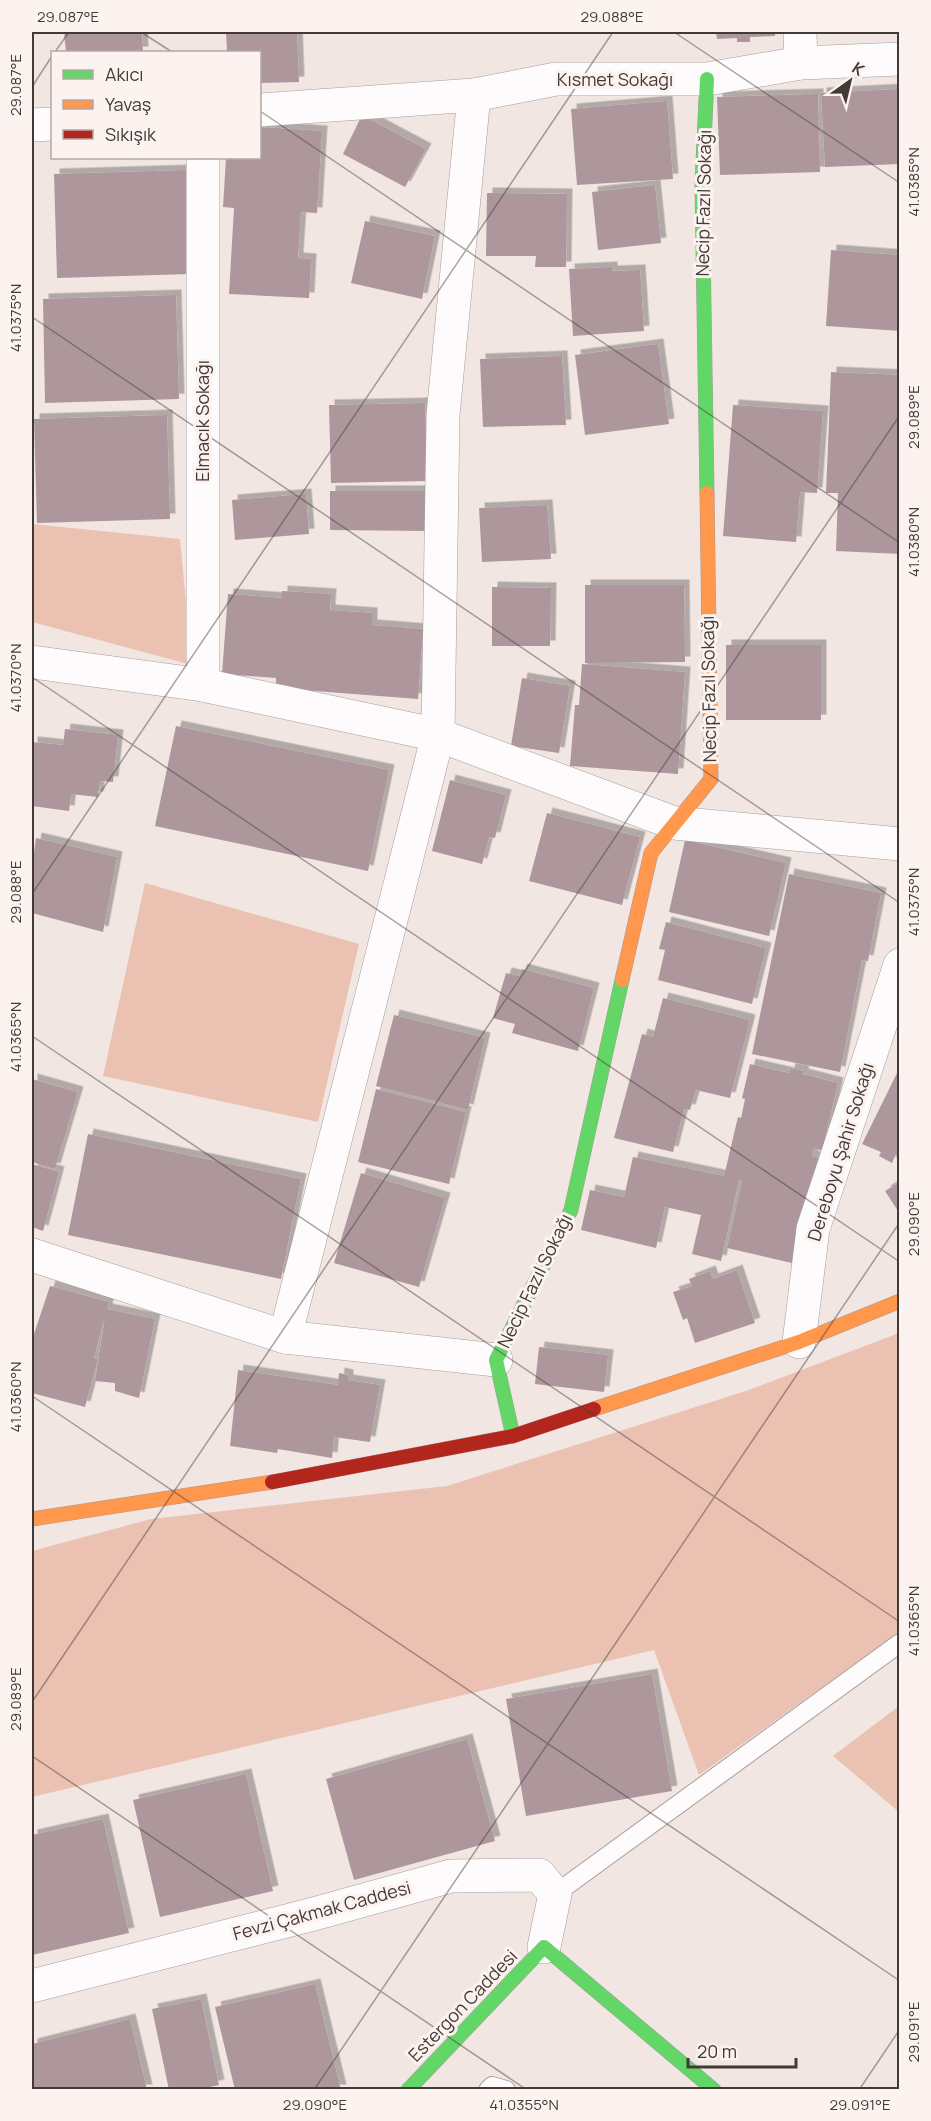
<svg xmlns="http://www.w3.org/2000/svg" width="931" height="2121" font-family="Manrope,sans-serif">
	<defs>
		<filter id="shadow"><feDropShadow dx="5.5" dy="-5.5" stdDeviation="0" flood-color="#0004"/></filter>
	</defs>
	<rect width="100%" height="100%" fill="#f2e6e2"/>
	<g fill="#ebc1b2">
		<polygon points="32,524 180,539 192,665 32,622"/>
		<polygon points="145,883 359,944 318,1122 103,1076"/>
		<polygon points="899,1333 899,1632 699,1775 654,1650 32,1797 32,1551 151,1519 447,1486 749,1390"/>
		<polygon points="899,1706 899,1812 833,1756"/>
	</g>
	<g fill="#ad979c" filter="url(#shadow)">
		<polygon points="64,32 142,32 143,52 66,52"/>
		<polygon points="226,32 297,32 299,82 260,83 260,52 227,52"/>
		<polygon points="716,32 775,32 775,36 750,37 750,42 737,42 737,38 717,39"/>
		<polygon points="900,89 900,164 825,167 821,93"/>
		<polygon points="818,94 820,172 720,175 717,97"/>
		<polygon points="667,101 673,179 577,185 571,109"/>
		<polygon points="362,115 426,149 405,187 343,154"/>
		<polygon points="260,127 322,131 317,213 301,212 298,258 311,259 309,298 229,294 234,208 223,207 226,158 260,158"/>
		<polygon points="188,170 191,274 57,278 54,174"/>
		<polygon points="655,185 661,243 598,250 592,192"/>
		<polygon points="487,193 567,194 566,267 535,267 536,256 486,256"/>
		<polygon points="365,221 435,236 422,299 351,283"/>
		<polygon points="831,250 900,255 900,331 826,326"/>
		<polygon points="612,267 612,271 640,270 644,331 573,336 569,269"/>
		<polygon points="176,295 179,399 45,403 43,299"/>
		<polygon points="658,344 669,424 585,435 575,355"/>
		<polygon points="562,356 566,425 483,427 480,359"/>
		<polygon points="831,372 900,375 900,554 836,551 838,493 826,493"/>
		<polygon points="425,403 427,481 331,483 329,405"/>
		<polygon points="733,405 823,411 817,493 800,492 796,542 723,536"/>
		<polygon points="167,415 170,519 37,523 34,419"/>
		<polygon points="330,491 426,491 426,531 330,530"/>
		<polygon points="306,494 309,534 235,540 232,500"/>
		<polygon points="547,505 551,559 482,562 479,508"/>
		<polygon points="585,585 684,585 685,662 585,663"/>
		<polygon points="492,587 551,588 550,646 492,646"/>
		<polygon points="282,591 331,594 330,610 372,613 372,625 423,629 418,699 276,688 276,678 222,674 228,594 282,598"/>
		<rect x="726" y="645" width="95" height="75"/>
		<polygon points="582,664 685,672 678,774 570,766 575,705 579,705"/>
		<polygon points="522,678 570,686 559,753 511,746"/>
		<polygon points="176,726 389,770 368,871 155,826"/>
		<polygon points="65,729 118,735 113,782 100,781 98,797 71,794 69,811 32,806 32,742 63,745"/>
		<polygon points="450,780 506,795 495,838 489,837 482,864 432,851"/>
		<polygon points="547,813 640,837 622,905 529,881"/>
		<polygon points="36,838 117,857 103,932 32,913 32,867"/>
		<polygon points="685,840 786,863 769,936 669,912"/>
		<polygon points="789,874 881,893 868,961 862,960 840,1072 752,1054"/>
		<polygon points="666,922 766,948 752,1004 658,980 665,950 659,949"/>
		<polygon points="522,969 594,988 578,1051 512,1033 515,1024 493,1018 506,973 519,976"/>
		<polygon points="663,998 750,1020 730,1098 696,1090 690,1110 684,1109 673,1152 614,1138 642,1034 653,1037"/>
		<polygon points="394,1015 485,1038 468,1110 376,1086"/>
		<polygon points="750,1064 789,1073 790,1068 804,1071 803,1074 838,1083 822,1151 814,1148 812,1156 822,1159 796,1264 727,1248 742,1181 739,1180 721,1261 692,1254 701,1215 665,1207 656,1248 581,1230 590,1190 624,1197 633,1157 724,1176 738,1117 741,1118 745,1099 742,1098"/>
		<polygon points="900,1067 900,1156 896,1154 892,1163 879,1156 881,1152 862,1144"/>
		<polygon points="32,1079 78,1092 55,1169 32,1162"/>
		<polygon points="376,1089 466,1112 449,1184 358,1162"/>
		<polygon points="88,1134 301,1179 281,1279 68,1235"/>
		<polygon points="32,1164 59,1172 43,1231 32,1227"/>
		<polygon points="361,1173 445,1198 419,1287 334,1263"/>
		<polygon points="900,1182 900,1214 885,1191"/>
		<polygon points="737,1270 755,1323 695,1343 687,1318 683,1320 673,1292 692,1286 689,1279 710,1271 713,1279"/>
		<polygon points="50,1286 109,1302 107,1309 155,1319 139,1398 115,1391 115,1383 95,1381 105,1317 94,1358 98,1359 85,1407 32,1393 32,1340"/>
		<polygon points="539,1347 608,1355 604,1392 535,1384"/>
		<polygon points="238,1370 338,1385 339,1373 348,1375 348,1380 380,1385 370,1442 334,1437 332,1458 278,1449 277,1453 230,1446"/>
		<polygon points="652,1674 672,1791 526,1816 506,1699"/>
		<polygon points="467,1739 495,1841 354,1880 326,1779"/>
		<polygon points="246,1774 273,1891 160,1917 133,1800"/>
		<polygon points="103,1819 129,1933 32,1955 32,1835"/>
		<polygon points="315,1984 341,2090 235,2090 215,2007"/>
		<polygon points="201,1999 219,2085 196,2090 169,2090 152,2009"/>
		<polygon points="130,2019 147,2090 32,2090 32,2044"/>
	</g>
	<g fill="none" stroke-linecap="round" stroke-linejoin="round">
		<defs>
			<g id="lane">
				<polyline points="555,1894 900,1643"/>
				<polyline points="488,2090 492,2086 506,2090"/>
			</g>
			<g id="street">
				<polyline points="800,32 801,63"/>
				<polyline points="260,110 474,95 556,79 707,79 801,63 900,59"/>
				<polyline points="32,125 52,124"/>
				<polyline points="32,662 203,685 438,735 674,823 900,844"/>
				<polyline points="203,685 203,158"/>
				<polyline points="32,1255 285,1337 496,1360"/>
				<polyline points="285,1337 438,735 443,415 474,95"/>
				<polyline points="799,1342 813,1229 900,965"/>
				<polyline points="32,1986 310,1915 451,1876 539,1875 555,1894 544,1947"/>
			</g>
			<g id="fast">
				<polyline points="707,493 702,183 707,79"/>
				<polyline points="513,1436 496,1360 571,1210 622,980"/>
				<polyline points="408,2090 544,1947 714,2090"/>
			</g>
			<g id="slow">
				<polyline points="622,980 651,853 711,779 707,493"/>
				<polyline points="594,1409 799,1342 900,1301"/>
				<polyline points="32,1519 272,1482"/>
			</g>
			<polyline id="jam" points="272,1482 513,1436 594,1409"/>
		</defs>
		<use href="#lane" stroke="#a79d9a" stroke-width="20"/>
		<use href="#street" stroke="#a79d9a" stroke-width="34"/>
		<use href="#fast" stroke="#a79d9a" stroke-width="15"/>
		<use href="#slow" stroke="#a79d9a" stroke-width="15"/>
		<use href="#jam" stroke="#a79d9a" stroke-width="15"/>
		<use href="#lane" stroke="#fdfbfb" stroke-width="18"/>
		<use href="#street" stroke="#fdfbfb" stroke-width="33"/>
		<use href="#fast" stroke="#63d668" stroke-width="14"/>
		<use href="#slow" stroke="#ff974d" stroke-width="14"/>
		<use href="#jam" stroke="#b3261e" stroke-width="14"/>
	</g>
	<path fill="none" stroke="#423a37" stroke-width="1.5" stroke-opacity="0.45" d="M141,32L172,52M674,32L900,183M55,52L69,32M32,87L52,56M260,111L900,543M32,317L900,903M32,677L900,1262M32,894L613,32M32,1036L900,1622M32,1396L900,1981M32,1702L900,415M32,1756L527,2090M314,2090L900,1222M859,2090L900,2029"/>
	<g text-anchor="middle" stroke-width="6" stroke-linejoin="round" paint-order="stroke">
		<g font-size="18" fill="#423a37" stroke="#fcf3f0">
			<text x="615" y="86">Kısmet Sokağı</text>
			<text transform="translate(704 203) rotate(-89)" y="6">Necip Fazıl Sokağı</text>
			<text transform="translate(203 421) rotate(-90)" y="6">Elmacık Sokağı</text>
			<text transform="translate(709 689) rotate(-91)" y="6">Necip Fazıl Sokağı</text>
			<text transform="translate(841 1152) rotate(-73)" y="6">Dereboyu Şahir Sokağı</text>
			<text transform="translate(535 1281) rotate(-64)" y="6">Necip Fazıl Sokağı</text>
			<text transform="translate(322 1911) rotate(-15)" y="6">Fevzi Çakmak Caddesi</text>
			<text transform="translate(463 2006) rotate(-46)" y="6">Estergon Caddesi</text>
		</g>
	</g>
	<rect width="931" height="2121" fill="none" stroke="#fcf3f0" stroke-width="66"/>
	<rect x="51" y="51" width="210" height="108" fill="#fcf3f0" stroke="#b2a9a6" stroke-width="1.5"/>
	<rect x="63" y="70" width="30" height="9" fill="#63d668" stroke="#b2a9a6" stroke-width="1.5"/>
	<text x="105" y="81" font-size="18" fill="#423a37">Akıcı</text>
	<rect x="63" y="100" width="30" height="9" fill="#ff974d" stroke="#b2a9a6" stroke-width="1.5"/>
	<text x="105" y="111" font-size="18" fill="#423a37">Yavaş</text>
	<rect x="63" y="130" width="30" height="9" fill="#b3261e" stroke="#b2a9a6" stroke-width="1.5"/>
	<text x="105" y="141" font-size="18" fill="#423a37">Sıkışık</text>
	<g transform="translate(850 81) rotate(34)" stroke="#fcf3f0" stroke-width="4.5" paint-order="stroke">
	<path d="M0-4.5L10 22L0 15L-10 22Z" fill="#423a37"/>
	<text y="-9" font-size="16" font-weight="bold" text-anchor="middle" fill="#423a37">K</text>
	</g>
	<path d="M688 2058v9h108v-9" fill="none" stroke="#423a37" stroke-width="3"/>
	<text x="697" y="2058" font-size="18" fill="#423a37" stroke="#fcf3f0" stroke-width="4.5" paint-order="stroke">20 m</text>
	<rect x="33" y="33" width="865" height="2055" fill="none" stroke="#423a37" stroke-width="2"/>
	<g font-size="15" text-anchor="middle" fill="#423a37">
		<text x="68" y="22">29.087°E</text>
		<text x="612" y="22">29.088°E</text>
		<text transform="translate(16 85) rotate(-90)" y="5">29.087°E</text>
		<text transform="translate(914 182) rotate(-90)" y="5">41.0385°N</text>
		<text transform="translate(16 318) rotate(-90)" y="5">41.0375°N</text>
		<text transform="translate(914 417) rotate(-90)" y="5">29.089°E</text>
		<text transform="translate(914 542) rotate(-90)" y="5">41.0380°N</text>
		<text transform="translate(16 678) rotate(-90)" y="5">41.0370°N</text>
		<text transform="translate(16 892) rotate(-90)" y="5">29.088°E</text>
		<text transform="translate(914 902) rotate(-90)" y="5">41.0375°N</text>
		<text transform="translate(16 1037) rotate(-90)" y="5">41.0365°N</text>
		<text transform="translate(914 1224) rotate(-90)" y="5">29.090°E</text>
		<text transform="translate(16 1397) rotate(-90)" y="5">41.0360°N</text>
		<text transform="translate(914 1621) rotate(-90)" y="5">41.0365°N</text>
		<text transform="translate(16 1699) rotate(-90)" y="5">29.089°E</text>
		<text transform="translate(914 2032) rotate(-90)" y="5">29.091°E</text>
		<text x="315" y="2110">29.090°E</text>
		<text x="524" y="2110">41.0355°N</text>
		<text x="860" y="2110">29.091°E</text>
	</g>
</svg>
